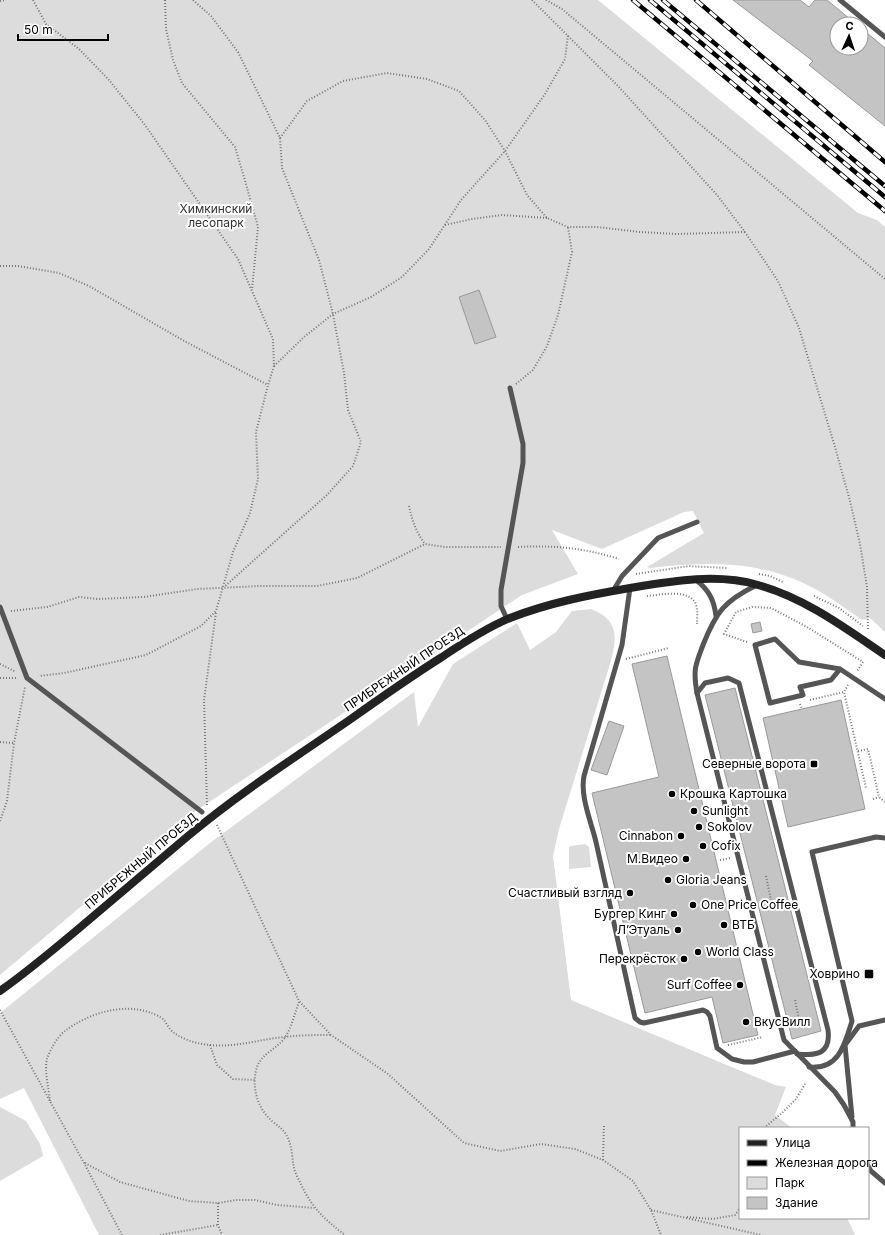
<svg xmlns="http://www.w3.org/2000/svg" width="885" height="1235" font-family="Inter,sans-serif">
	<rect width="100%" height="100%" fill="#fff"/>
	<g fill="#dcdcdc">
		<path d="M0,0H598L858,213L877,220L885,227V632L870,618L862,620C849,611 837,602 824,594C767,560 714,561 650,568L647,567L704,533L693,511L684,512L602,549L552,530L578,574L522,595L188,816L0,975Z"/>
		<path d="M591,609C620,620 617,639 610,664L559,829L553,856L571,1000L775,1085L786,1087L775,1115L792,1128H740V1218H847L855,1235H99L24,1088L0,1099V1013L210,843L414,692L418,727L453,664L517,623L530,650L556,632L572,611Z"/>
		<polygon points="585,844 589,847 591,867 569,869 569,847 571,846"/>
		<polygon points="0,1107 26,1121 40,1144 43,1156 0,1181"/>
	</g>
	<g fill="#c4c4c4" stroke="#999">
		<polygon points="733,0 800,0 809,7 815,0 827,0 856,24 837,24 837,48 861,48 861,28 885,48 885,126 809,65 813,61"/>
		<polygon points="479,290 496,337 475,344 459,297"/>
		<polygon points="760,622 762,631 753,633 751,624"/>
		<polygon points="667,656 758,1035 723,1043 712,997 645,1013 592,793 659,777 632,664"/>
		<polygon points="735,688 821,1031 792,1039 705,695"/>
		<polygon points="841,700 865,809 788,827 763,718"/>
		<polygon points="609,721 624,726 607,775 591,770"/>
	</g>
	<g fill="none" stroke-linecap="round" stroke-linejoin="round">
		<g stroke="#777" stroke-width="2" stroke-dasharray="1 2" stroke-linecap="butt">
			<polyline points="33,0 46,24 79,49 109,80 145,125 238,259 273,339 274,366 268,385 256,432 258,479 250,513 233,552 216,611 201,626 146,655 64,673 39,676"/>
			<polyline points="165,0 166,29 173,60 182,83 235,147 244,177 258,227 252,290"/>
			<polyline points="193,0 211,16 238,52 280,138 282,168 319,260 333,314 344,373 348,410 361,442 353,466 327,495 224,587"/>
			<polyline points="532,0 618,86 717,195 745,232 778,281 799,328 835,447 850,501 860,544 867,587 868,631"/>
			<polyline points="546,0 562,9 885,279"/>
			<polyline points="0,1 6,0"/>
			<polyline points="280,138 307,101 343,81 387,73 427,79 459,91 485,120 505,151 527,195 547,218 568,227 597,227 640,232 677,234 745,232"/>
			<polyline points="445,225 472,219 502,215 547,218"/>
			<polyline points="0,266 18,266 59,273 89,286 186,342 268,385"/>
			<polyline points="274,366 304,337 333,314 371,297 402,277 429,249 461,200 505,151 545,94 565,59 568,35"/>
			<polyline points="516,384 533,370 547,346 558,315 572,252 568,227"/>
			<path d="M409,506C412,520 416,532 425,544"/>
			<path d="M518,547C554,545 584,548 619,559"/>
			<polyline points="636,574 689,566 727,568"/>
			<polyline points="759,574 770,576 783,582"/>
			<path d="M647,596C660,595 691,588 696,605C698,611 697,618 697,624"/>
			<polyline points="814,596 839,608 863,626"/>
			<polyline points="11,611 47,607 79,597 98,599 144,597 197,589 260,586 317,586 357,578 425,544 445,547 501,547"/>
			<polyline points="747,642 724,634 736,612 752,607 771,608 807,627 863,662 857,671"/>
			<polyline points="626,659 669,648"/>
			<polyline points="0,664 16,672"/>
			<polyline points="0,678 18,678"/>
			<polyline points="848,685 844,692 866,788"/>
			<polyline points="810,700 844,692"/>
			<polyline points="800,704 802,709"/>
			<polyline points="0,742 14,743"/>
			<polyline points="858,751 868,749 879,797 885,802"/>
			<polyline points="873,799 879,797"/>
			<polyline points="207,805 204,700 216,612"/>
			<polyline points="0,821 7,801 14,743 25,687"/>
			<polyline points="217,825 299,1001 331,1035 388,1074 464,1143 500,1151 541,1144 575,1149 603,1160 633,1181 651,1210 661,1235"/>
			<polyline points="720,860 730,858"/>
			<polyline points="766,876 772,905"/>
			<polyline points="795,1000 801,1029"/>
			<path d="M299,1002C295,1012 292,1026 286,1036C279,1048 262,1053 257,1067C251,1086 257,1108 272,1121C278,1126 283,1129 287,1136C292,1145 292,1158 294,1168C295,1173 298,1178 300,1182C311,1207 324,1219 345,1235"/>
			<polyline points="0,1010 84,1163 122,1235"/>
			<polyline points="210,1045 217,1065 233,1079 255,1080"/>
			<polyline points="728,1045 763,1037"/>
			<path d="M50,1101C49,1090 44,1070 47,1059C50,1050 57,1037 65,1031C87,1014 123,1002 151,1013C155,1014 161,1017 164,1020C167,1024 169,1029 173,1032C183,1040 198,1044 210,1045C235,1048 260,1039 285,1037C300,1035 316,1035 331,1035"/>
			<polyline points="764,1128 782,1113 796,1099 805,1084"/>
			<polyline points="603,1160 604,1124"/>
			<polyline points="85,1163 120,1182 189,1201 218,1203 236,1200 255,1200 277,1205 314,1208"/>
			<polyline points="218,1203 218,1225 222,1235"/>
			<polyline points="651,1210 761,1235"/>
			<polyline points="687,1217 713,1219 735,1215 740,1208"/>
			<polyline points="160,1235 218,1225"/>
		</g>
		<g stroke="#555" stroke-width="5">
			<polyline points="840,0 885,37"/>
			<path d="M696,580C709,590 714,600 716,616"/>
			<path d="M757,585C724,601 716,612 703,645C695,666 693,670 697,693L784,1040L835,1092L844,1105L853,1122V1128"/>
			<path d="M630,588L622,645L584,776C580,797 591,821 596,842C609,900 622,959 635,1018L640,1022L644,1023L703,1010L707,1012L710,1016L717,1048L732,1059L744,1062H753L795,1051"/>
			<polyline points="613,591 622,576 658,538 697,522"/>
			<polyline points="0,607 27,678 202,812"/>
			<polyline points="507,619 501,606 501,590 523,463 523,444 510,388"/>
			<polyline points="840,669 831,680 800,687 803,695 770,703 755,645 775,639 799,662 840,669 885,699"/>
			<path d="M697,693L705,683L728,678L739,683L828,1030C831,1054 817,1056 797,1054"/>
			<path d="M809,1067C839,1070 845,1044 852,1021L812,852L876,837L885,838"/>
			<polyline points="852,1117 845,1045 859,1026 885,1020"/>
			<polyline points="868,1166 871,1171 885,1183"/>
		</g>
		<path stroke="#222" stroke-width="8" d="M0,991C27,972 52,951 77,930C114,899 151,867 188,836C238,794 294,758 348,721C379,699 410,677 442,657C463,643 486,628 510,618C548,603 589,595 630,588C672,581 717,573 758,585C805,598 845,628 885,655"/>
		<defs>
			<g id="rail">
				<polyline points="633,0 885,211"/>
				<polyline points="650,0 885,197"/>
				<polyline points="663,0 885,186"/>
				<polyline points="696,0 885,162"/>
			</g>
		</defs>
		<use href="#rail" stroke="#000" stroke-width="4.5"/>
		<use href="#rail" stroke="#fff" stroke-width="3" stroke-dasharray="9" stroke-linecap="butt"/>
	</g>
	<g fill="#000" stroke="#fff" stroke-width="1.5">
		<rect x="810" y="760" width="8" height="8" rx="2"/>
		<circle cx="672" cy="794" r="4"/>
		<circle cx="694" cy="811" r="4"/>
		<circle cx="699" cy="827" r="4"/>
		<circle cx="681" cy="836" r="4"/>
		<circle cx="703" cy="846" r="4"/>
		<circle cx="686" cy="859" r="4"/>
		<circle cx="668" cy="880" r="4"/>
		<circle cx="630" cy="893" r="4"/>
		<circle cx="693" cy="905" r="4"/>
		<circle cx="674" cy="914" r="4"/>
		<circle cx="724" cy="925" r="4"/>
		<circle cx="678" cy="930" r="4"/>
		<circle cx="698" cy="952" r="4"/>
		<circle cx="684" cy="959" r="4"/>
		<rect x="864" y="969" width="10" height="10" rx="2"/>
		<circle cx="740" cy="985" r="4"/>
		<circle cx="746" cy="1022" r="4"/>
	</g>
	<g text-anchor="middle" stroke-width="4" stroke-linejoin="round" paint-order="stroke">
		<g font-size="12" fill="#333" stroke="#fff">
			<text x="216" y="213">Химкинский<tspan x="216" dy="14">лесопарк</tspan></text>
		</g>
		<g font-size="12" fill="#000" stroke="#fff">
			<text transform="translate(404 669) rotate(-34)" y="4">ПРИБРЕЖНЫЙ ПРОЕЗД</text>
			<text transform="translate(141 861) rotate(-40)" y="4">ПРИБРЕЖНЫЙ ПРОЕЗД</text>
		</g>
		<g font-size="12" fill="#000" stroke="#fff" text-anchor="end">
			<text x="806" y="768">Северные ворота</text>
			<text x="680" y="798" text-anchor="start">Крошка Картошка</text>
			<text x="702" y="815" text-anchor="start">Sunlight</text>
			<text x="707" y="831" text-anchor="start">Sokolov</text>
			<text x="673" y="840">Cinnabon</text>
			<text x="711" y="850" text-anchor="start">Cofix</text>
			<text x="678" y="863">М.Видео</text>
			<text x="676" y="884" text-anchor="start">Gloria Jeans</text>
			<text x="622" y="897">Счастливый взгляд</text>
			<text x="701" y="909" text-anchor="start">One Price Coffee</text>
			<text x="666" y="918">Бургер Кинг</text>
			<text x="732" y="929" text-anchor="start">ВТБ</text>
			<text x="670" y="934">Л’Этуаль</text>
			<text x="706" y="956" text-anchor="start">World Class</text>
			<text x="676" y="963">Перекрёсток</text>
			<text x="860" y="978">Ховрино</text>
			<text x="732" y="989">Surf Coffee</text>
			<text x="754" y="1026" text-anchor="start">ВкусВилл</text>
		</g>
	</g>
	<rect x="739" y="1127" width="130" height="92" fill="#ffffff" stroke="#999999"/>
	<rect x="747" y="1140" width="20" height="6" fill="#222222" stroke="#999999"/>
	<text x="775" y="1147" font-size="12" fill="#000000">Улица</text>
	<rect x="747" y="1160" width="20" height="6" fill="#000000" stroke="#999999"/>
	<text x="775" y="1167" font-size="12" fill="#000000">Железная дорога</text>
	<rect x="747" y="1177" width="20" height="12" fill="#dcdcdc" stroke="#999999"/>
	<text x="775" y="1187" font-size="12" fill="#000000">Парк</text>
	<rect x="747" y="1197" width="20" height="12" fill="#c4c4c4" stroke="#999999"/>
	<text x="775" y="1207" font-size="12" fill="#000000">Здание</text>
	<g transform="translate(849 36) rotate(3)"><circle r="19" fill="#ffffff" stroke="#999999"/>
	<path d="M0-3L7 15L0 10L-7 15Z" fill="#000000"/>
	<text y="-6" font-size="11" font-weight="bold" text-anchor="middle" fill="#000000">С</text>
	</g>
	<path d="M18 34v6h90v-6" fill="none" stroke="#000000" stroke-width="2"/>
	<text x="24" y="34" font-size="12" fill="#000000" stroke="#ffffff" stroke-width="3" paint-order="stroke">50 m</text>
</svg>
